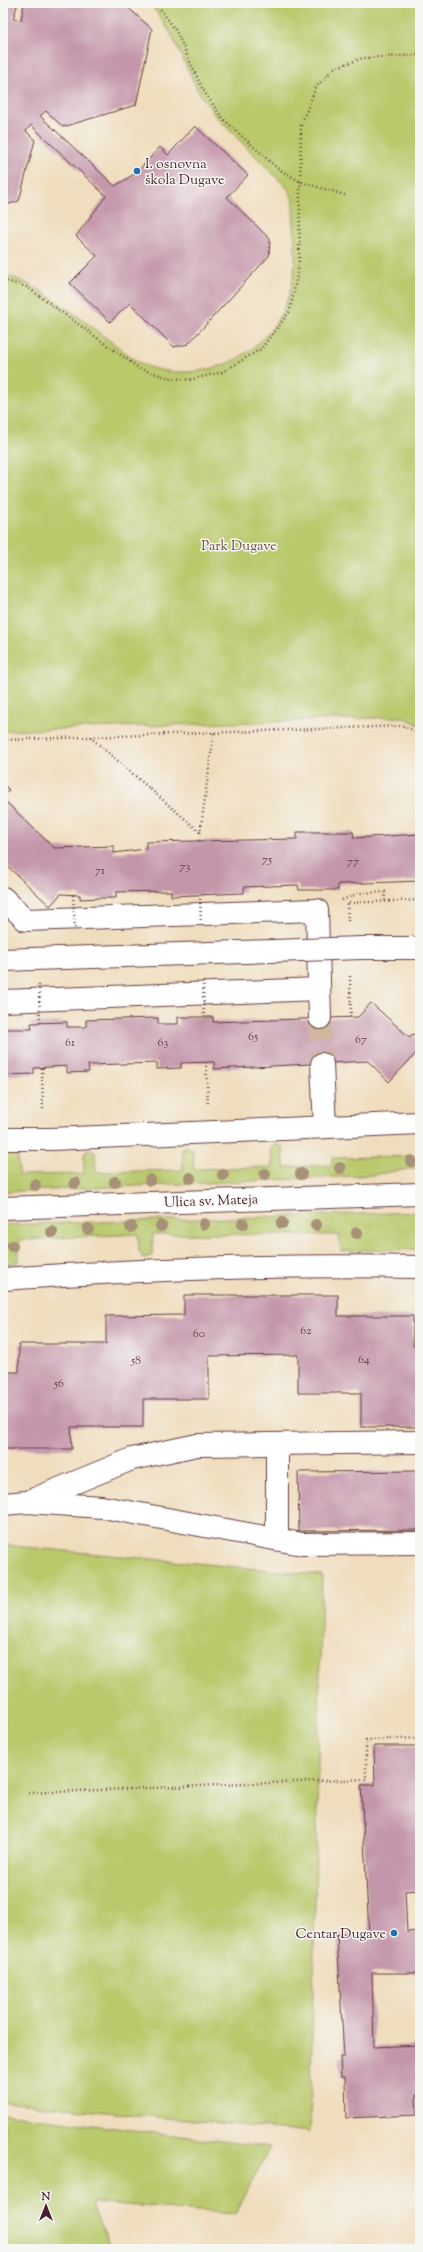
<svg xmlns="http://www.w3.org/2000/svg" width="423" height="2252" font-family="'Sorts Mill Goudy',serif">
	<rect width="100%" height="100%" fill="#f6f6f2"/>
	<filter id="ink" filterUnits="userSpaceOnUse"><feTurbulence type="fractalNoise" baseFrequency=".025" numOctaves="2"/><feDisplacementMap in="SourceGraphic" scale="8" xChannelSelector="R" yChannelSelector="G"/><feConvolveMatrix kernelMatrix="1 2 1 2 8 2 1 2 1" color-interpolation-filters="sRGB"/></filter>
	<filter id="wash" filterUnits="userSpaceOnUse"><feTurbulence type="fractalNoise" baseFrequency=".012" numOctaves="4" result="noise"/><feDisplacementMap in="SourceGraphic" scale="16" xChannelSelector="R" yChannelSelector="G"/><feGaussianBlur stdDeviation="0.9" result="paint"/><feColorMatrix in="noise" values="0 0 0 0 0 0 0 0 0 0 0 0 0 0 0 0 0 1.4 0 .05"/><feComposite in="paint" operator="in"/></filter>
	<g filter="url(#wash)">
		<rect width="100%" height="100%" fill="#f0ddbd"/>
		<g fill="#b9c96c" stroke="#82744c">
			<path d="M150,3H420V725L402,717L3,731V275C36,280 89,326 118,347C125,352 134,360 142,364C156,371 172,372 187,372C240,370 280,335 292,284C298,261 293,223 293,199L288,189L217,118L198,91L170,32Z"/>
			<polygon points="275,1144 283,1147 284,1167 332,1165 332,1158 420,1156 420,1167 372,1175 339,1177 3,1192 3,1153 18,1154 19,1175 84,1174 84,1154 87,1149 95,1152 96,1172 183,1170 182,1149 186,1146 193,1150 194,1169 272,1167 271,1147"/>
			<polygon points="420,1212 420,1249 341,1251 339,1235 153,1234 152,1256 143,1258 139,1252 138,1234 19,1240 19,1262 3,1265 3,1225"/>
			<polygon points="3,1545 322,1575 310,2132 3,2102"/>
			<polygon points="3,2114 270,2147 235,2214 92,2202 111,2249 3,2249"/>
		</g>
		<g id="blocks">
			<g fill="#c496aa">
				<polygon points="3,3 18,3 13,19 21,20 24,3 123,3 152,29 136,105 63,127 46,111 40,116 115,186 136,173 160,147 168,155 195,126 248,175 227,197 270,239 269,256 188,344 174,347 130,303 110,322 70,283 97,256 76,236 106,196 31,125 26,131 35,140 19,201 3,206"/>
				<polygon points="3,784 9,790 3,797"/>
				<polygon points="3,799 54,848 114,846 114,853 146,849 146,842 297,839 297,832 353,832 354,838 420,834 420,881 338,884 338,890 299,890 298,885 244,887 244,893 171,896 171,891 116,892 116,898 99,898 80,899 80,895 61,894 50,906 3,862"/>
				<polygon points="371,1003 409,1037 413,1034 420,1041 420,1049 389,1082 368,1061 214,1069 214,1062 181,1063 181,1068 157,1069 157,1063 88,1065 89,1072 67,1073 67,1066 34,1068 34,1074 3,1075 3,1029 32,1029 31,1023 67,1022 67,1027 86,1027 86,1020 158,1018 158,1024 178,1024 178,1017 213,1017 213,1022 358,1017"/>
				<polygon points="184,1295 338,1295 338,1316 413,1316 413,1346 420,1346 420,1427 361,1427 361,1393 298,1393 298,1355 209,1356 209,1399 143,1399 143,1427 71,1427 72,1449 3,1449 3,1372 19,1372 19,1344 106,1344 106,1316 184,1315"/>
				<polygon points="420,1471 420,1530 299,1531 298,1472"/>
				<polygon points="374,1746 420,1746 420,1890 405,1891 407,1932 420,1931 420,1973 372,1973 374,2047 420,2045 420,2095 416,2095 417,2115 346,2118 345,2077 341,2077 340,2057 344,2057 337,1935 369,1934 361,1785 375,1785"/>
			</g>
		</g>
	</g>
	<g filter="url(#ink)">
		<use href="#blocks" fill-opacity="0" stroke="#633c41" stroke-width="1"/>
		<g fill="none" stroke-linecap="round" stroke-linejoin="round">
			<polyline stroke="#cfb7a0" stroke-width="22" stroke-dasharray="22 11" stroke-linecap="butt" points="320,1018 322,1064"/>
			<defs>
				<g id="minor">
					<polyline points="3,898 26,920 317,910 320,1018"/>
					<polyline points="362,948 420,948"/>
					<polyline points="3,1001 319,989"/>
					<polyline points="322,1064 325,1127"/>
					<polyline points="3,1139 51,1139 420,1123"/>
					<polyline points="3,1208 420,1194"/>
					<path d="M3,1279C142,1269 281,1264 420,1267"/>
					<polyline points="32,1500 132,1459 197,1445 420,1442"/>
					<polyline points="3,1504 27,1502 102,1507 302,1544 420,1543"/>
					<polyline points="277,1539 277,1444"/>
				</g>
			</defs>
			<use href="#minor" stroke="#633c41" stroke-width="24"/>
			<g stroke="#633c41" stroke-width="2.5" stroke-dasharray="1 3" stroke-linecap="butt">
				<polyline points="156,3 176,31 203,90 223,119 277,168 301,182 345,195"/>
				<polyline points="3,280 27,287 140,369 166,377 189,380 222,372 261,349 290,311 299,265 301,125 316,87 334,68 363,58 420,55"/>
				<polyline points="90,737 200,832"/>
				<polyline points="3,740 403,726 420,733"/>
				<polyline points="199,841 214,732"/>
				<polyline points="342,900 359,893 385,892 385,901"/>
				<polyline points="348,921 347,903 420,900"/>
				<polyline points="350,976 351,1017"/>
				<polyline points="206,1062 208,1106"/>
				<polyline points="42,1068 43,1111"/>
				<polyline points="29,1793 366,1779 366,1740 420,1738"/>
			</g>
			<use href="#minor" stroke="#fff" stroke-width="22"/>
			<defs>
				<polyline id="minor-bridge" points="3,960 362,948"/>
			</defs>
			<use href="#minor-bridge" stroke="#633c41" stroke-width="24" stroke-linecap="butt"/>
			<g stroke="#633c41" stroke-width="2.5" stroke-dasharray="1 3" stroke-linecap="butt">
				<polyline points="73,895 75,930"/>
				<polyline points="200,895 201,926"/>
				<polyline points="203,981 204,1017"/>
				<polyline points="39,985 40,1023"/>
			</g>
			<use href="#minor-bridge" stroke="#fff" stroke-width="22"/>
		</g>
		<g fill="#a79177">
			<circle cx="411" cy="1161" r="6"/>
			<circle cx="340" cy="1168" r="6"/>
			<circle cx="265" cy="1174" r="6"/>
			<circle cx="301" cy="1174" r="6"/>
			<circle cx="223" cy="1175" r="6"/>
			<circle cx="190" cy="1178" r="6"/>
			<circle cx="150" cy="1180" r="6"/>
			<circle cx="115" cy="1182" r="6"/>
			<circle cx="75" cy="1183" r="6"/>
			<circle cx="35" cy="1185" r="6"/>
			<circle cx="282" cy="1223" r="6"/>
			<circle cx="204" cy="1224" r="6"/>
			<circle cx="243" cy="1224" r="6"/>
			<circle cx="316" cy="1225" r="6"/>
			<circle cx="161" cy="1226" r="6"/>
			<circle cx="131" cy="1227" r="6"/>
			<circle cx="88" cy="1229" r="6"/>
			<circle cx="52" cy="1232" r="6"/>
			<circle cx="357" cy="1233" r="6"/>
			<circle cx="12" cy="1246" r="6"/>
		</g>
	</g>
	<g fill="#1f6fb2" stroke="#f6f6f2" stroke-width="1.5">
		<circle cx="137" cy="171" r="4"/>
		<circle cx="394" cy="1933" r="4"/>
	</g>
	<g text-anchor="middle" stroke-width="3" stroke-linejoin="round" paint-order="stroke">
		<g font-size="12" fill="#683d4b">
			<text x="267" y="863">75</text>
			<text x="353" y="865">77</text>
			<text x="185" y="870">73</text>
			<text x="100" y="874">71</text>
			<text x="253" y="1040">65</text>
			<text x="361" y="1043">67</text>
			<text x="70" y="1046">61</text>
			<text x="163" y="1046">63</text>
			<text x="306" y="1334">62</text>
			<text x="199" y="1337">60</text>
			<text x="364" y="1363">64</text>
			<text x="136" y="1364">58</text>
			<text x="59" y="1387">56</text>
		</g>
		<g font-size="14" fill="#4a1f2b" stroke="#f6f6f2" text-anchor="start">
			<text x="145" y="168">I. osnovna<tspan x="145" dy="16">škola Dugave</tspan></text>
			<text x="386" y="1938" text-anchor="end">Centar Dugave</text>
		</g>
		<g font-size="14" fill="#6b523e" stroke="#f6f6f2">
			<text x="239" y="550">Park Dugave</text>
		</g>
		<g font-size="14" fill="#4a1f2b" stroke="#f6f6f2">
			<text transform="translate(211 1200) rotate(-2)" y="5">Ulica sv. Mateja</text>
		</g>
	</g>
	<rect width="423" height="2252" fill="none" stroke="#f6f6f2" stroke-width="16"/>
	<g transform="translate(46 2206)" stroke="#f6f6f2" stroke-width="3" paint-order="stroke">
	<path d="M0-3L7 15L0 10L-7 15Z" fill="#4a1f2b"/>
	<text y="-6" font-size="11" font-weight="bold" text-anchor="middle" fill="#4a1f2b">N</text>
	</g>
</svg>
